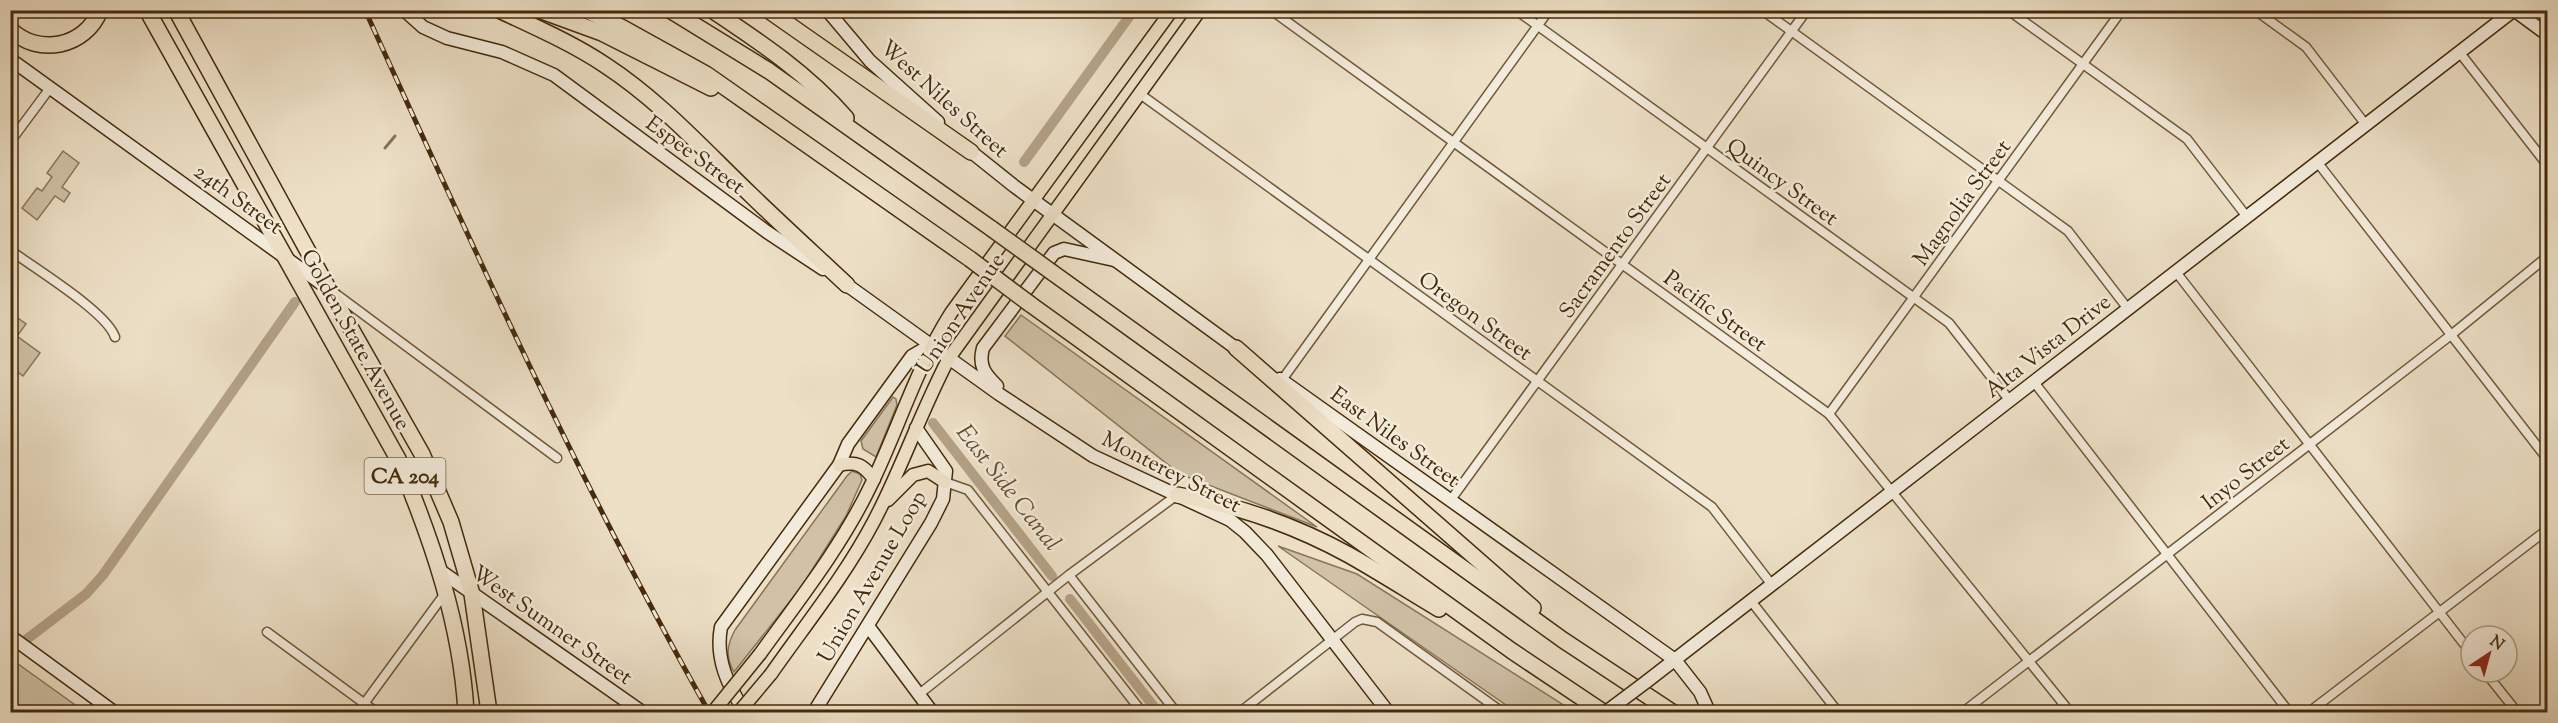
<svg xmlns="http://www.w3.org/2000/svg" width="2558" height="723" font-family="'Sorts Mill Goudy',serif">
	<rect width="100%" height="100%" fill="#ede0c7"/>
	<filter id="stains"><feTurbulence type="fractalNoise" baseFrequency=".00333" numOctaves="4"/><feColorMatrix values="0 0 0 0 .2 0 0 0 0 .09 0 0 0 0 .02 0 0 0 .5 -.17"/></filter>
	<radialGradient id="worn" r=".72"><stop offset=".6" stop-color="#630" stop-opacity="0"/><stop offset="1" stop-color="#630" stop-opacity=".3"/></radialGradient>
	<g fill="#d0c1a7" stroke="#8a7658" stroke-width="1.5">
		<polygon points="63,151 79,163 62,187 70,193 64,202 55,196 37,220 22,208 37,188 42,191 52,177 47,173"/>
		<polygon points="11,313 26,324 17,336 40,353 23,376 11,367"/>
		<polygon points="1021,315 1317,527 1180,474 1005,336"/>
		<polygon points="893,397 896,399 897,405 876,457 863,449 861,441"/>
		<path d="M852,471L860,474L862,480L846,516L802,586L734,672C725,656 727,645 735,630L847,476Z"/>
		<polygon points="1278,546 1357,574 1570,709 1566,712 1516,712"/>
		<polygon points="10,659 11,659 85,712 11,712"/>
	</g>
	<g fill="none" stroke-linecap="round" stroke-linejoin="round">
		<polyline stroke="#887255" stroke-width="3" points="385,148 395,136"/>
		<g stroke="#b4a287" stroke-width="10">
			<polyline points="1024,162 1134,10"/>
			<polyline points="933,423 1052,576"/>
			<polyline points="1070,599 1158,712"/>
			<polyline points="10,652 86,594 103,575 295,302"/>
		</g>
		<defs>
			<g id="street">
				<polyline points="1271,10 1829,414 2070,712"/>
				<polyline points="1516,10 1949,323 2010,401"/>
				<polyline points="1762,10 2068,231 2128,309"/>
				<polyline points="2008,10 2187,139 2247,217"/>
				<polyline points="2255,10 2306,47 2366,125"/>
				<polyline points="2460,53 2548,166"/>
				<polyline points="1140,94 1712,507 1772,585"/>
				<polyline points="10,142 50,88"/>
				<polyline points="2318,163 2548,460"/>
				<path d="M10,250C34,268 107,312 115,337"/>
				<polyline points="2176,272 2471,653"/>
				<polyline points="336,294 557,458"/>
				<polyline points="1282,380 1549,10"/>
				<polyline points="2034,382 2289,712"/>
				<polyline points="1829,414 2122,10"/>
				<polyline points="945,482 968,490 1142,712"/>
				<polyline points="1450,501 1807,10"/>
				<polyline points="1069,575 1176,712"/>
				<polyline points="1751,601 1838,712"/>
				<polyline points="267,632 376,712"/>
				<polyline points="2485,672 2517,712"/>
				<polyline points="918,695 1069,575 1177,495"/>
				<polyline points="358,712 446,592"/>
				<polyline points="1240,712 1355,622 1362,619 1377,622 1502,712"/>
				<polyline points="1963,712 2451,335 2548,256"/>
				<polyline points="2309,712 2548,529"/>
			</g>
			<g id="secondary">
				<polyline points="404,10 423,27 447,38 502,52 554,75 767,232 823,269"/>
				<polyline points="827,10 870,61 938,122"/>
				<polyline points="2514,10 2548,35"/>
				<polyline points="10,59 326,287"/>
				<polyline points="964,146 1014,186 1241,352"/>
				<polyline points="840,280 999,394 1093,456 1230,520 1245,532 1267,555 1388,712"/>
				<polyline points="1280,379 1675,660 1700,692 1709,712"/>
				<path d="M997,386C985,374 978,366 983,348L1054,253L1064,249L1114,260"/>
				<polyline points="439,570 642,712"/>
				<polyline points="868,626 932,712"/>
				<polyline points="10,636 114,712"/>
				<polyline points="1646,682 2514,10"/>
				<path d="M745,712C728,686 715,659 721,627L839,465L848,444L912,356L931,345"/>
				<polyline points="814,712 931,523 943,499 946,471 916,428"/>
			</g>
			<g id="primary">
				<path d="M839,465C857,461 863,465 874,479"/>
				<polyline points="888,500 913,475 928,471 945,482"/>
				<path d="M760,654C799,600 841,547 870,487C899,428 915,370 951,313L1172,10"/>
				<path d="M771,674C806,624 845,576 874,521C902,468 921,411 949,358L1200,10"/>
			</g>
			<g id="highway">
				<path d="M147,10L398,459C432,540 461,624 466,712"/>
				<polyline points="176,10 328,288 422,454 451,522 472,594 489,712"/>
				<path d="M499,10C535,27 572,43 605,65C660,101 703,149 751,195C782,225 815,255 847,285"/>
				<polyline points="539,10 602,33 711,88"/>
				<polyline points="586,10 623,28 706,74 970,259"/>
				<polyline points="670,10 769,71 992,229"/>
				<path d="M712,10C760,42 808,74 846,118"/>
				<polyline points="768,10 971,152"/>
				<path d="M10,29C38,57 86,47 100,10"/>
				<polyline points="1053,273 1563,640 1672,712"/>
				<polyline points="1030,304 1512,651 1603,712"/>
				<polyline points="1236,348 1533,608"/>
				<path d="M1177,495C1236,505 1296,526 1349,555C1379,572 1409,591 1439,609"/>
			</g>
		</defs>
		<use href="#street" stroke="#6f5839" stroke-width="11"/>
		<use href="#secondary" stroke="#452a0a" stroke-width="15"/>
		<use href="#primary" stroke="#452a0a" stroke-width="15"/>
		<use href="#highway" stroke="#452a0a" stroke-width="18"/>
		<use href="#street" stroke="#f3ebdb" stroke-width="8"/>
		<use href="#secondary" stroke="#f3ebdb" stroke-width="12"/>
		<use href="#primary" stroke="#ede0c7" stroke-width="12"/>
		<use href="#highway" stroke="#ede0c7" stroke-width="15"/>
		<defs>
			<path id="rail" d="M365,10C473,248 581,486 709,712"/>
		</defs>
		<use href="#rail" stroke="#452a0a" stroke-width="5"/>
		<use href="#rail" stroke="#f3ebdb" stroke-width="3" stroke-dasharray="9" stroke-linecap="butt"/>
		<defs>
			<polyline id="secondary-bridge" points="1606,712 1646,682"/>
			<g id="primary-bridge">
				<polyline points="713,712 760,654"/>
				<polyline points="739,712 771,674"/>
			</g>
			<g id="highway-bridge">
				<polyline points="992,229 1053,273"/>
				<polyline points="970,259 1030,304"/>
			</g>
		</defs>
		<use href="#secondary-bridge" stroke="#452a0a" stroke-width="15" stroke-linecap="butt"/>
		<use href="#primary-bridge" stroke="#452a0a" stroke-width="15" stroke-linecap="butt"/>
		<use href="#highway-bridge" stroke="#452a0a" stroke-width="18" stroke-linecap="butt"/>
		<use href="#secondary-bridge" stroke="#f3ebdb" stroke-width="12"/>
		<use href="#primary-bridge" stroke="#ede0c7" stroke-width="12"/>
		<use href="#highway-bridge" stroke="#ede0c7" stroke-width="15"/>
	</g>
	<g text-anchor="middle" stroke-width="5" stroke-linejoin="round" paint-order="stroke">
		<rect fill="#f3ebdb" stroke="#796449" stroke-width="1.5" x="364.5" y="458" width="81" height="36" rx="4.5"/>
		<g font-size="21" font-weight="bold" fill="#452a0a">
			<text x="405" y="483">CA 204</text>
		</g>
		<g font-size="22" fill="#452a0a" stroke="#f3ebdb">
			<text transform="translate(945 98) rotate(42)" y="8">West Niles Street</text>
			<text transform="translate(696 154) rotate(36)" y="8">Espee Street</text>
			<text transform="translate(1783 181) rotate(36)" y="8">Quincy Street</text>
			<text transform="translate(239 198) rotate(36)" y="8">24th Street</text>
			<text transform="translate(1961 202) rotate(-54)" y="8">Magnolia Street</text>
			<text transform="translate(1614 245) rotate(-54)" y="8">Sacramento Street</text>
			<text transform="translate(1716 310) rotate(36)" y="8">Pacific Street</text>
			<text transform="translate(959 313) rotate(-56)" y="8">Union Avenue</text>
			<text transform="translate(1476 315) rotate(36)" y="8">Oregon Street</text>
			<text transform="translate(357 339) rotate(61)" y="8">Golden State Avenue</text>
			<text transform="translate(2047 345) rotate(-38)" y="8">Alta Vista Drive</text>
			<text transform="translate(1396 436) rotate(36)" y="8">East Niles Street</text>
			<text transform="translate(1172 471) rotate(27)" y="8">Monterey Street</text>
			<text transform="translate(2245 472) rotate(-38)" y="8">Inyo Street</text>
			<text transform="translate(871 576) rotate(-60)" y="8">Union Avenue Loop</text>
			<text transform="translate(553 624) rotate(35)" y="8">West Sumner Street</text>
		</g>
		<g font-size="24" font-style="italic" fill="#664e30" stroke="#f3ebdb">
			<text transform="translate(1009 487) rotate(52)" y="8">East Side Canal</text>
		</g>
	</g>
	<rect width="2558" height="723" fill="none" stroke="#ede0c7" stroke-width="36"/>
	<rect x="12" y="12" width="2534" height="699" fill="none" stroke="#452a0a" stroke-width="3"/>
	<rect x="18" y="18" width="2522" height="687" fill="none" stroke="#452a0a" stroke-width="1.5"/>
	<g transform="translate(2489 654) rotate(36)"><circle r="28" fill="#f3ebdb" stroke="#ad9e87" stroke-width="1.5"/>
	<path d="M0-4.5L10 22L0 15L-10 22Z" fill="#8f2418"/>
	<text y="-9" font-size="16" font-weight="bold" text-anchor="middle" fill="#452a0a">N</text>
	</g>
	<rect width="100%" height="100%" filter="url(#stains)"/>
	<rect width="100%" height="100%" fill="url(#worn)"/>
</svg>
